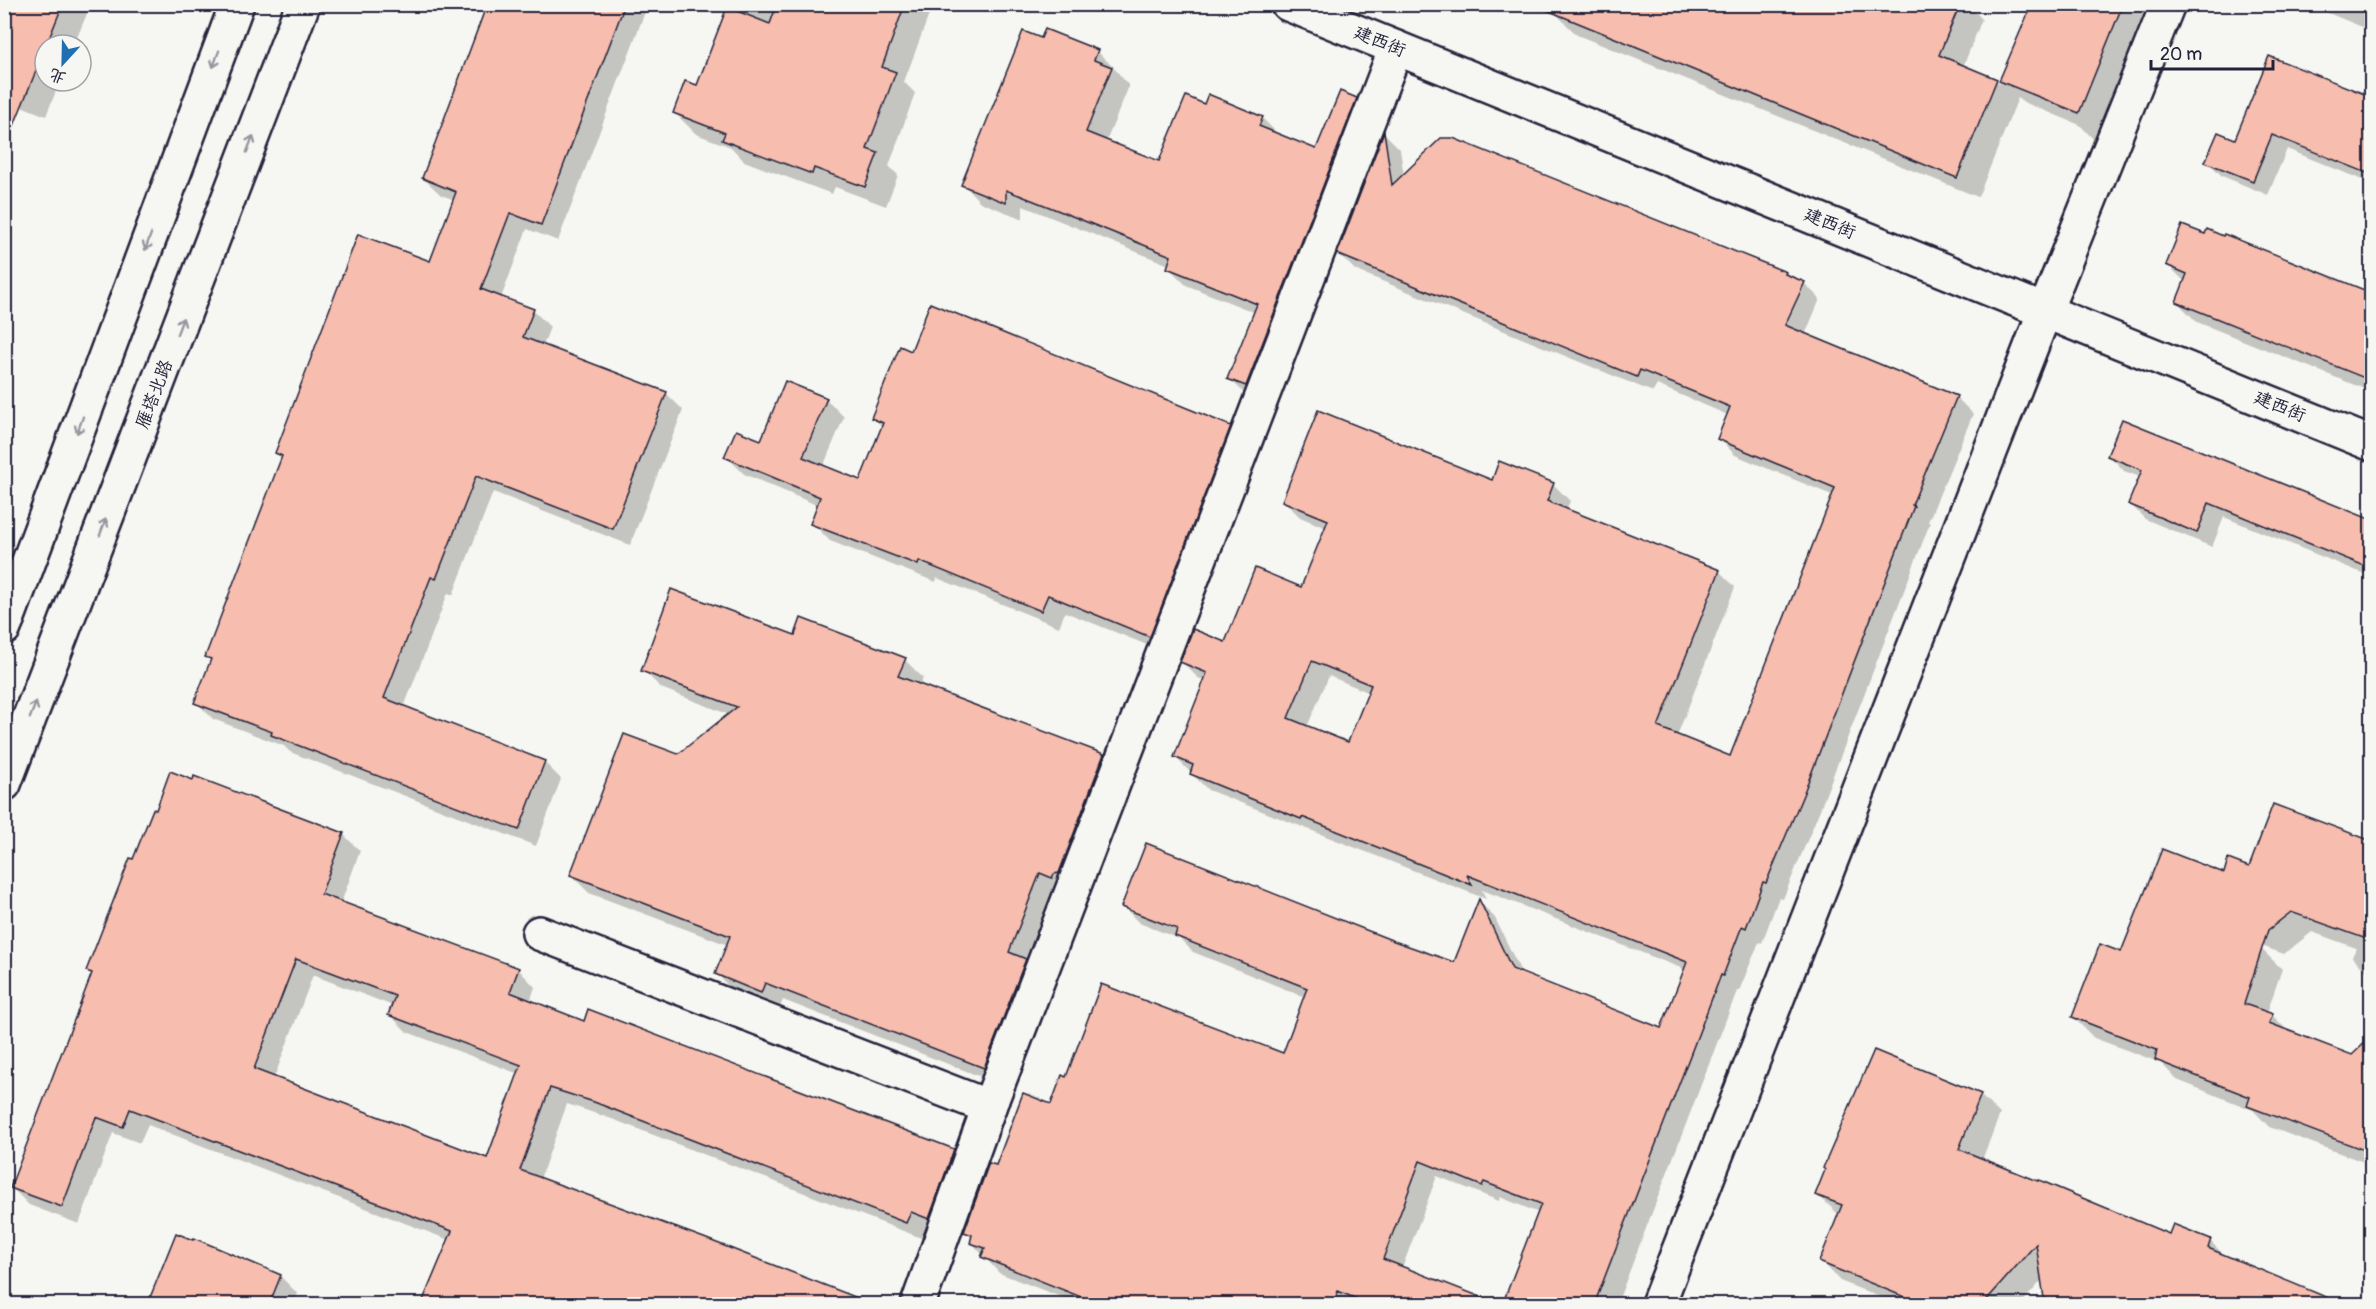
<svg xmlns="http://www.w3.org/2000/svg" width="2376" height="1309" font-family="Pangolin,'LXGW WenKai TC',sans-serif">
	<rect width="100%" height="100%" fill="#f6f6f2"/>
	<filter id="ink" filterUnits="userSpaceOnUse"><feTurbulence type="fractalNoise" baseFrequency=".0167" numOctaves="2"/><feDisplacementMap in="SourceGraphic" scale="12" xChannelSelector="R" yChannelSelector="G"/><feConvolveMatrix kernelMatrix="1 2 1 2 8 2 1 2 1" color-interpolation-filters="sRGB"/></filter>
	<g filter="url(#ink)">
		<g fill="#0003" fill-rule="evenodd">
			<polygon points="4,4 91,4 74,45 45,45 45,81 60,81 46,116 4,99"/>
			<polygon points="489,4 648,4 558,241 527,229 501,298 533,310 550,327 543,346 666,393 683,410 630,545 493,492 453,595 448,593 404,707 544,762 561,779 536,846 290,752 284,746 213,719 196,702 212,661 207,656 282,458 277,453 431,263 455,200 441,195 423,178"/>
			<polygon points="745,4 923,4 930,12 904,82 915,93 889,166 898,175 886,206 835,187 832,194 744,161 731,147 696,134 675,113 698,87"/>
			<polygon points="1562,4 1968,4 1982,19 1963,67 1996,80 2000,84 2033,4 2152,4 2096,142 2080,125 2021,101 2018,98 1978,197 1577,35 1557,15"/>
			<polygon points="2306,4 2372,4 2372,31"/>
			<polygon points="1042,40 1097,51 1115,69 1129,86 1106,142 1160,163 1205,106 1262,118 1280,136 1317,151 1356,99 1373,117 1247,396 1229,378 1256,313 1186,285 1168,267 1169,265 1023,206 1023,219 980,202 963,184"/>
			<polygon points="2372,99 2372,184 2287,149 2268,195 2222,176 2207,161 2236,141"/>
			<path d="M1385,134L1400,149L1404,176L1453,140L1786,273L1791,278L1804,283L1820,299L1805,335L1956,397L1973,414L1928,522L1930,523L1819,812L1783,899L1779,897L1762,943L1759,942L1739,991H1737L1617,1304H1504L1539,1213L1500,1197L1499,1201L1437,1176L1402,1268L1497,1304H1079L999,1273L971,1242L973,1239L966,1232L997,1167L1052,1106L1067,1078L1284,1054L1305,997L1193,952L1180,939L1139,923L1123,906L1394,942L1455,964L1480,902L1495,918L1522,974L1662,1030L1686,970L1482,890L1486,899L1208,790L1175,757L1206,681L1198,678L1182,662L1226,644L1302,589L1326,528L1300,517L1284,501L1492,482L1553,484L1570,501L1566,510L1719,571L1735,587L1677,736L1731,758L1834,496L1735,455L1719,438L1728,415L1657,385L1653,392L1355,270L1339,254ZM1329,676L1370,693L1349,744L1307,727Z"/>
			<polygon points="2206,236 2372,295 2372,392 2197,322 2177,302 2185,282 2167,264"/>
			<polygon points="912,352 1230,427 1247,445 1167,653 1065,612 1059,627 937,578 936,582 830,541 812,523 819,506 744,474 726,456 762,442 826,399 844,417 823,467 861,482 883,427 873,418"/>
			<polygon points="2109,455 2372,522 2372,577 2224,517 2212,547 2145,519 2130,504 2140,477 2124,471"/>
			<polygon points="796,637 905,660 923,678 920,685 1103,755 1121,773 1002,1085 783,1000 779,1010 734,992 716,973 728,945 589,893 571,875 678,756 730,715 661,688 643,670"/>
			<path d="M343,834L360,851L341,903L518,969L535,987L530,1002L953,1150L970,1168L928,1229L924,1239L612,1119L567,1104L540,1179L870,1304H422L449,1240L148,1125L140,1143L113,1133L79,1224L29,1205L12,1188L93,975L88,971ZM313,975L393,1006L390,1015L407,1032L519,1074L488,1160L274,1078Z"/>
			<polygon points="2372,843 2372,977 2352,957 2356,948 2312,932 2284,954 2256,944 2282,969 2267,1013 2272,1015 2290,1033 2352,1057 2372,1038 2372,1165 2269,1127 2253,1110 2177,1080 2161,1063 2094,1038 2073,1017 2121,953 2225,874"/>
			<polygon points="1980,1095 2000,1114 1982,1160 2170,1236 2210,1241 2226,1257 2344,1304 2047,1304 2043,1279 2021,1304 1897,1304 1840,1281 1821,1262 1839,1215 1817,1194"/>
			<polygon points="280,1276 298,1294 293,1304 148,1304"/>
		</g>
		<g fill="#f7bdae" stroke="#22223b" stroke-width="1.5" fill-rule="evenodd">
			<polygon points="4,4 63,4 6,145 4,145"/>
			<polygon points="487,4 625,4 541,225 510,213 481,289 534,309 523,337 667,392 613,529 476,476 436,579 431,577 384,698 545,761 519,830 271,735 272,732 194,703 211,659 205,657 282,456 275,453 358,234 430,261 456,192 422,178"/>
			<polygon points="777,4 905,4 882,67 896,72 867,149 878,153 865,187 814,168 812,174 722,140 725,133 673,113 685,81 697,85 727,7 770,24"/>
			<polygon points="1532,4 1960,4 1939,55 1997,79 1957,178"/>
			<polygon points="2032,4 2123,4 2079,113 1999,81"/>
			<polygon points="1045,29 1098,50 1094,60 1112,67 1086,132 1159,161 1186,96 1204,104 1208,94 1263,117 1259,126 1316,149 1340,91 1357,98 1246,386 1227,379 1257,304 1167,268 1171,256 1057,210 1006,190 1006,203 961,185 1023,31 1041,38"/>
			<polygon points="2269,56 2372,97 2372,175 2272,135 2253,181 2205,162 2218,132 2235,139"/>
			<path d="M1384,131L1392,185L1441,138H1453L1786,272L1785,274L1805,282L1785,325L1957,396L1912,505L1914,506L1803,795L1766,883L1763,882L1746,928L1742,926L1723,976L1721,975L1594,1305H1502L1541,1204L1484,1182L1482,1186L1420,1161L1383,1259L1494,1302V1305H1371L1338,1291L1333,1305H1101L981,1257L985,1248L970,1243L972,1235L964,1232L989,1163L996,1165L1023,1093L1051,1104L1062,1075L1066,1077L1101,984L1283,1053L1307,988L1175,936L1177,929L1121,907L1146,843L1394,941L1454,962L1479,899L1512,969L1661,1028L1687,962L1467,875L1472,885L1302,817L1301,819L1190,774L1193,765L1174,757L1207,673L1180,662L1193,629L1225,642L1255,568L1301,587L1328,520L1282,501L1318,410L1492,480L1499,461L1554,483L1547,501L1720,570L1658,727L1730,756L1835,488L1717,439L1730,407L1640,370L1637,377L1337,254ZM1312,661L1371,685L1348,742L1288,718Z"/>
			<polygon points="2182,225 2205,234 2207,229 2223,236 2224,234 2372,293 2372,381 2176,302 2187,274 2166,265"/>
			<polygon points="930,303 1231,426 1150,637 1048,595 1041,611 919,561 918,565 810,524 820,497 724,457 736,430 761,440 785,381 827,398 803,457 860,480 883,423 871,418 900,346 911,351"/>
			<polygon points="2122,419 2372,520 2372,569 2209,503 2197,533 2128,504 2142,470 2107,456"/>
			<polygon points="671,589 795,635 801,618 906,658 898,676 1104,754 1059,873 1054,874 1052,878 1040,873 1009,952 1026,959 984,1068 765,983 761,993 715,974 730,936 570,875 624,734 678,754 737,707 641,671"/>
			<path d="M170,771L193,780L194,776L344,833L321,894L519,968L510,992L584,1021L588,1009L954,1149L929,1219L911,1212L906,1223L594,1102L550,1088L520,1170L704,1238L868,1302V1305H421L452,1231L130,1109L123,1127L96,1117L62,1207L10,1188L92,973L86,971L130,858L133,859L153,809L156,810ZM296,959L395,996L388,1015L521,1065L487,1158L254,1069Z"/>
			<polygon points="2273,804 2372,841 2372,941 2291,912 2268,930 2244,1004 2273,1014 2269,1023 2352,1055 2372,1036 2372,1153 2247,1106 2250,1097 2155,1060 2157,1050 2072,1017 2100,944 2121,952 2162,849 2224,873 2228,859 2249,867"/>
			<polygon points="1874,1050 1981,1094 1959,1149 2038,1181 2039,1180 2169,1234 2173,1224 2211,1239 2208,1248 2345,1305 2045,1305 2036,1244 1983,1304 1924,1305 1819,1262 1842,1205 1815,1195 1825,1170 1823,1168"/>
			<polygon points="176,1233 193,1240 194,1238 281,1275 269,1305 147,1305"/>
		</g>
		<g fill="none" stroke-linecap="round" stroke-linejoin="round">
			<defs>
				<g id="minor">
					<polyline points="1288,4 2372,444"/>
					<polyline points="539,933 989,1107"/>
					<polyline points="918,1304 989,1107 1396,48"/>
					<polyline points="1658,1304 2045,311 2168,4"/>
				</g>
				<g id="major">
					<polyline points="4,628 237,4"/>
					<polyline points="4,784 303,4"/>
				</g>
			</defs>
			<use href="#minor" stroke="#22223b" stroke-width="38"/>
			<use href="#major" stroke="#22223b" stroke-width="38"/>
			<use href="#minor" stroke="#f6f6f2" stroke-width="33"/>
			<use href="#major" stroke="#f6f6f2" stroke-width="33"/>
		</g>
		<defs><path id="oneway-shaft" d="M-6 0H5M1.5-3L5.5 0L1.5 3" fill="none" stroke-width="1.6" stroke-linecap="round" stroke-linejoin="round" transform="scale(1.5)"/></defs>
		<g stroke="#9797a0">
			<use href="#oneway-shaft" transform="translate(216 59) rotate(110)"/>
			<use href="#oneway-shaft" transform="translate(250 144) rotate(-69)"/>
			<use href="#oneway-shaft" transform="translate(148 242) rotate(110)"/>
			<use href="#oneway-shaft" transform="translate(180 326) rotate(-69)"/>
			<use href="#oneway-shaft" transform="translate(80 425) rotate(110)"/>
			<use href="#oneway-shaft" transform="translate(103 527) rotate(-69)"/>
			<use href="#oneway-shaft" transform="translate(33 710) rotate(-69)"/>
		</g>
	</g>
	<g text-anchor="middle" stroke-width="6" stroke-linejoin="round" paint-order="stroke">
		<g font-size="18" fill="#22223b" stroke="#f6f6f2">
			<text transform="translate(1380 41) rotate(22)" y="6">建西街</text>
			<text transform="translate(1830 223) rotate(22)" y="6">建西街</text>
			<text transform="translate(154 394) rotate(-69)" y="6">雁塔北路</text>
			<text transform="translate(2280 406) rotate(22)" y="6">建西街</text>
		</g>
	</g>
	<rect width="2376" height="1309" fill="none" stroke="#f6f6f2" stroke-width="24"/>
	<rect x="12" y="12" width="2352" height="1285" fill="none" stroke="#22223b" stroke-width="2" filter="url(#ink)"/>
	<g transform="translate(63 63) rotate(202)"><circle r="28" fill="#f6f6f2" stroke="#a1a1a9" stroke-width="1.5"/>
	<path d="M0-4.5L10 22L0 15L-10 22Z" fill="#1f6fb2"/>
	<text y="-9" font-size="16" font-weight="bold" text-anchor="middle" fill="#22223b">北</text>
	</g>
	<path d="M2151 60v9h122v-9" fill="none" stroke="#22223b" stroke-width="3"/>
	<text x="2160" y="60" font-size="18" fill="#22223b" stroke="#f6f6f2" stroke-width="4.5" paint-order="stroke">20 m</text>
</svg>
